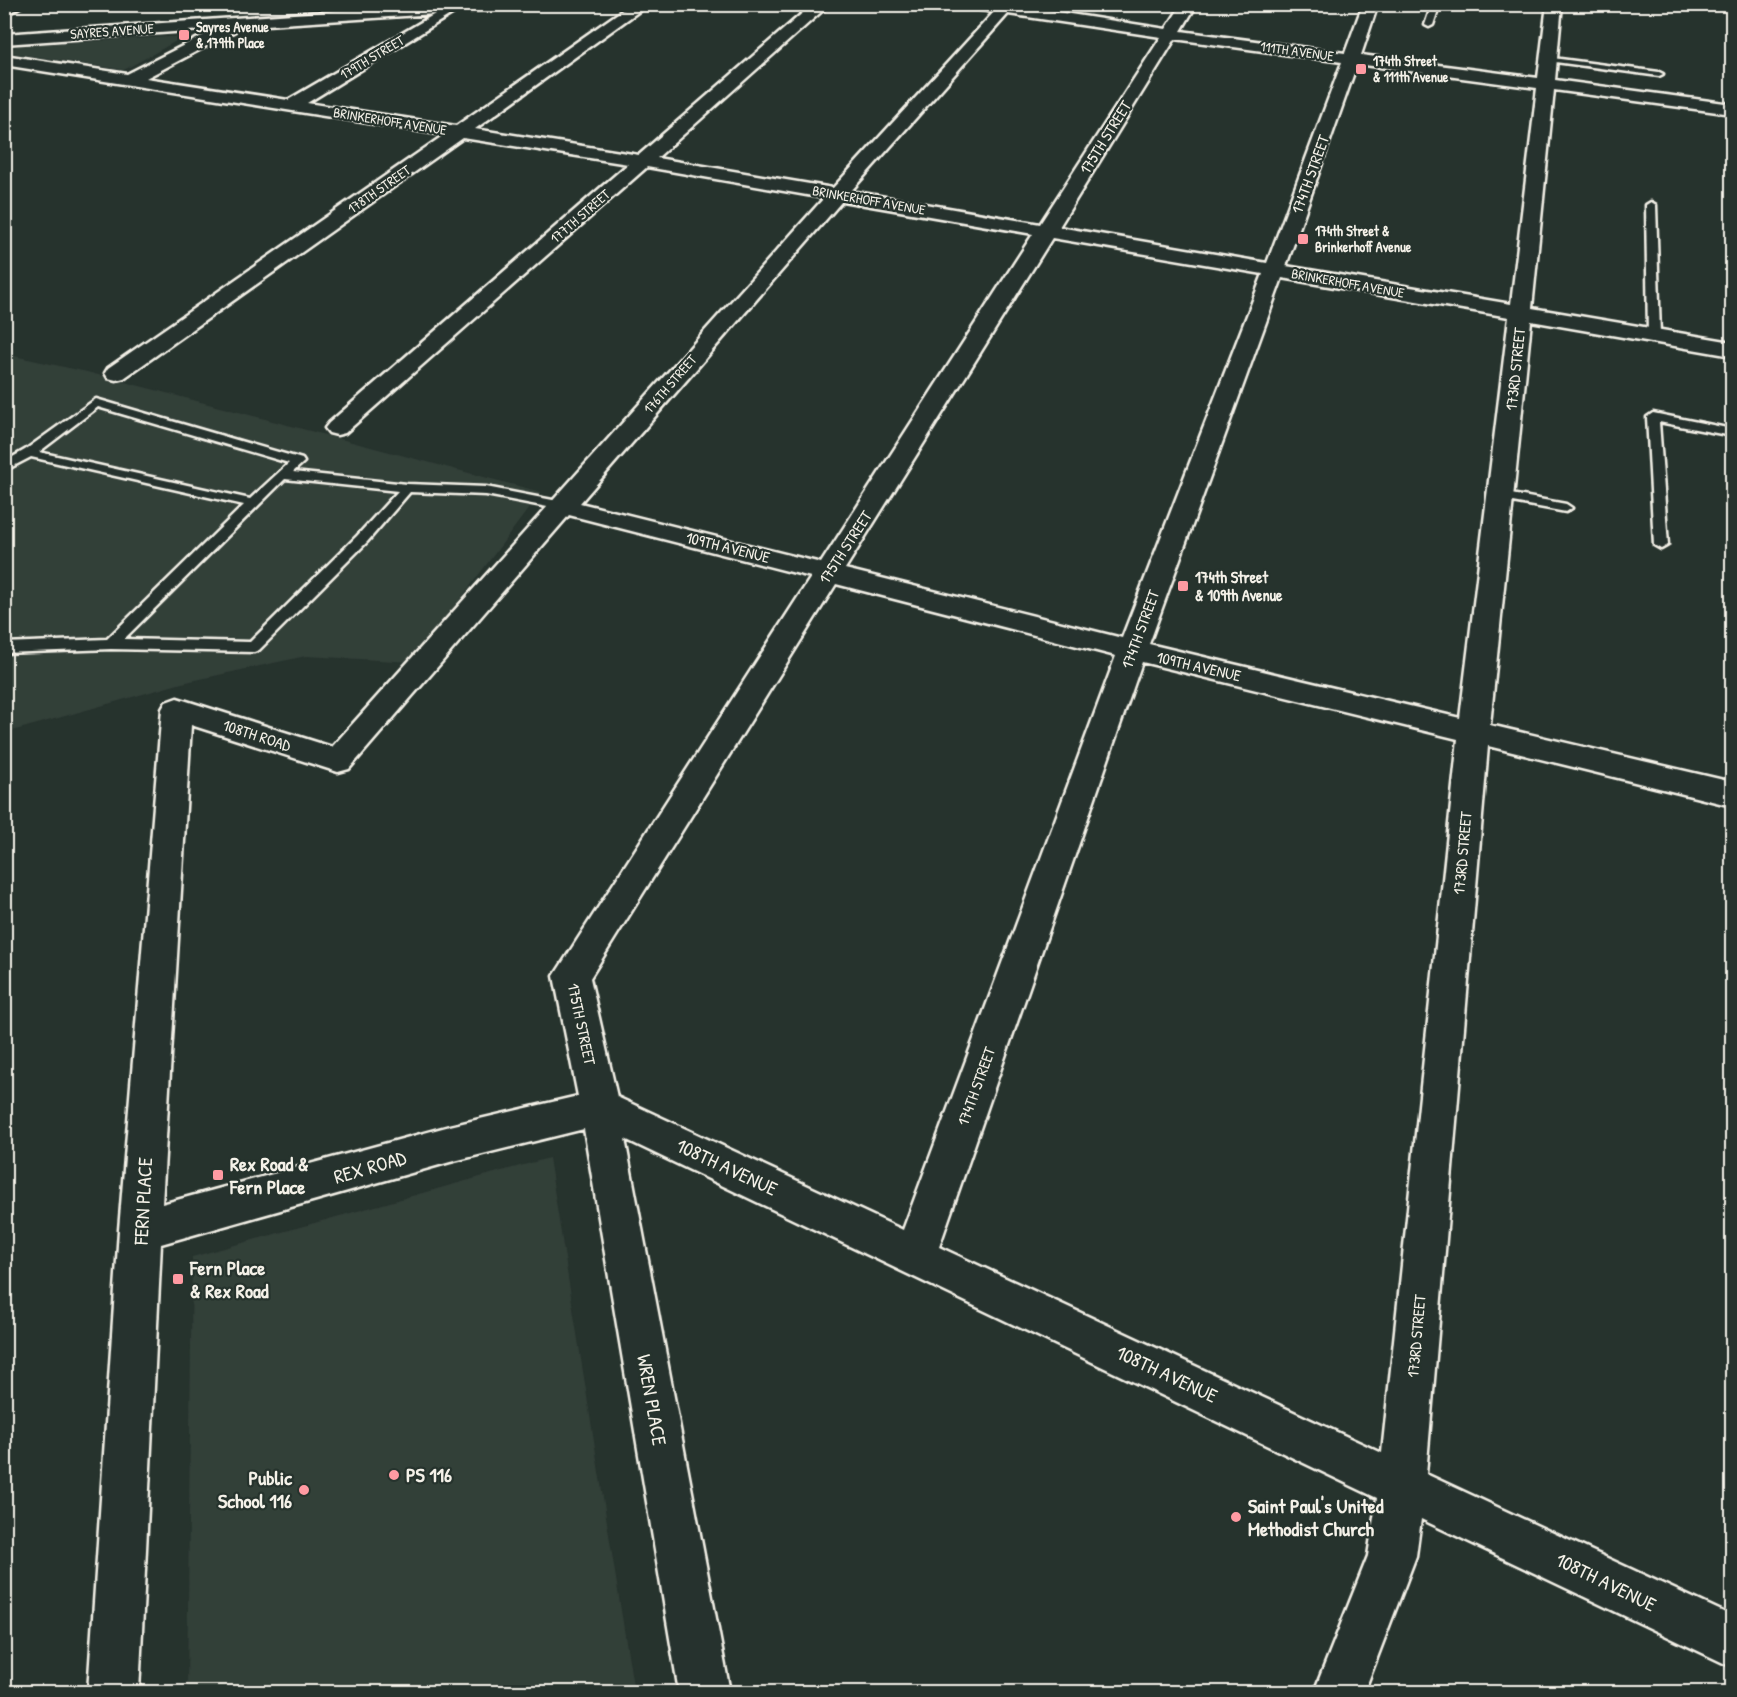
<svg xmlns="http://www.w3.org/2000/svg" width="1737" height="1697" font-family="'Patrick Hand',sans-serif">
	<rect width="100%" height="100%" fill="#26332d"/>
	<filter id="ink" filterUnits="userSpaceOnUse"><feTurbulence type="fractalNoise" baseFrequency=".0167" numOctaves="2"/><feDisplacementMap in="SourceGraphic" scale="12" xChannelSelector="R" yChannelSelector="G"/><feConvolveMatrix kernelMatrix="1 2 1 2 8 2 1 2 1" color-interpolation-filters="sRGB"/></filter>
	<g filter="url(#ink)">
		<g fill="#333f39">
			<polygon points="185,36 124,70 5,52 20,45"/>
			<polygon points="5,354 87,372 541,492 413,662 306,656 182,683 5,733"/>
			<polygon points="549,1158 634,1692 187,1692 192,1257"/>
		</g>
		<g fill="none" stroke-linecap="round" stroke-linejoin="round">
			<defs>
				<g id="lane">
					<polygon points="1432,4 1440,4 1433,25 1429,27 1425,25"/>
					<polygon points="1545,57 1659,72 1663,74 1659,76 1548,61 1544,59"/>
					<polygon points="1651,202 1656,205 1660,335 1654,338 1648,335 1646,205"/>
					<path d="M96,399L302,459L304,462L293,472L407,484L486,487L563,502L569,506L563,510L486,495L410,492L367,542L259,650L254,652L111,649L4,653V643L107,639L244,505L31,457L4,471V462L25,450ZM98,407L289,463L250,499L39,452ZM285,479L398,491L357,536L250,642L124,639Z"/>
					<polygon points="1653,413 1732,429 1732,436 1659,422 1668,545 1661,549 1654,545 1647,417"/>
					<polygon points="1500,492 1566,504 1572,508 1566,512 1496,499 1494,496 1496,493"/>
				</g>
				<g id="street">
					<polygon points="6,4 25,4 4,16"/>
					<path d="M436,4H515L508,8L455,12L307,103L456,126L631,4H649L475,129L639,155L813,4H830L657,158L833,188L994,12L969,8L962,4H1005L1166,29L1182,4H1197L1181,31L1345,53L1363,4H1378L1361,55L1538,78L1547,4H1562L1555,80L1732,104V114L1554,90L1532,308L1732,342V356L1531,321L1490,725L1732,782V806L1488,746L1426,1474L1732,1616V1667L1421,1519L1416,1556L1364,1692H1314L1368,1556L1377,1498L625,1139L730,1692H679L584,1129L450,1162L161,1244L139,1692H88L119,1230L162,709L166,702L177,698L332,747L824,198L647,167L345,433L337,435L329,433L325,428L329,423L628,164L463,138L124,378L116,380L108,378L105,373L108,368L444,135L4,65V55L127,74L216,29L4,44V34ZM435,14L288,100L146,78L235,31L237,27ZM1008,14L1161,37L1040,224L851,191ZM1175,39L1342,62L1267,263L1059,227ZM1357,64L1537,88L1511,304L1286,266ZM842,201L1033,234L821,563L580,503ZM1052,238L1263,274L1122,638L845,569ZM1282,278L1509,317L1460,718L1149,644ZM569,515L811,577L554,976L578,1096L450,1126L162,1204L191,725L338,772L349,769ZM836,584L1116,656L903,1230L617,1097L590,978ZM1142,662L1458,739L1382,1453L939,1247Z"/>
				</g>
			</defs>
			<use href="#lane" stroke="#f4f1e8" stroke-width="5"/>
			<use href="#street" stroke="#f4f1e8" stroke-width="5"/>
			<use href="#lane" fill="#26332d" fill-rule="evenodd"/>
			<use href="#street" fill="#26332d" fill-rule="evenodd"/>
		</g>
	</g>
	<g fill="#ff9aa2" stroke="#26332d" stroke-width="2">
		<rect x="178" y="29" width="12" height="12" rx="3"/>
		<rect x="1355" y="63" width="12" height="12" rx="3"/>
		<rect x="1297" y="233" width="12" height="12" rx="3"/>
		<rect x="1177" y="580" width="12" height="12" rx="3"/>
		<rect x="212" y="1169" width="12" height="12" rx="3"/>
		<rect x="172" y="1273" width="12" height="12" rx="3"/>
		<circle cx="394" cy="1475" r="6"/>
		<circle cx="304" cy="1490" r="6"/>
		<circle cx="1236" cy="1517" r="6"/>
	</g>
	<g text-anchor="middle" stroke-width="4.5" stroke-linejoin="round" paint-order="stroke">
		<g font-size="14" font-weight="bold" fill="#f4f1e8" stroke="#26332d" text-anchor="start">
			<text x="196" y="32">Sayres Avenue<tspan x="196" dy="16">&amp; 179th Place</tspan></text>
			<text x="1373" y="66">174th Street<tspan x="1373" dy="16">&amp; 111th Avenue</tspan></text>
			<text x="1315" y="236">174th Street &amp;<tspan x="1315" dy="16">Brinkerhoff Avenue</tspan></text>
		</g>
		<g font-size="14" fill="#f4f1e8" stroke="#26332d">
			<text transform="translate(112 31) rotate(-4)" y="5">SAYRES AVENUE</text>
			<text transform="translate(1297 51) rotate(8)" y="5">111TH AVENUE</text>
			<text transform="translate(372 57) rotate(-31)" y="5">179TH STREET</text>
			<text transform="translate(390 121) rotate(9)" y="5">BRINKERHOFF AVENUE</text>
			<text transform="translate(379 189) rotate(-35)" y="5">178TH STREET</text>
			<text transform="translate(869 200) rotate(10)" y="5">BRINKERHOFF AVENUE</text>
			<text transform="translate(580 216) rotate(-41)" y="5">177TH STREET</text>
			<text transform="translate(1348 283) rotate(10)" y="5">BRINKERHOFF AVENUE</text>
			<text transform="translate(670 384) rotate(-49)" y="5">176TH STREET</text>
		</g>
		<g font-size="16" fill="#f4f1e8" stroke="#26332d">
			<text transform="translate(1105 137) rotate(-58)" y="6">175TH STREET</text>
			<text transform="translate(1310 174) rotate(-70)" y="6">174TH STREET</text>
			<text transform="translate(1515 369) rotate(-84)" y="6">173RD STREET</text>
			<text transform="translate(728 547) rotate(14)" y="6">109TH AVENUE</text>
			<text transform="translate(845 547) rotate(-57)" y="6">175TH STREET</text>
			<text transform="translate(1140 629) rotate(-70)" y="6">174TH STREET</text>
			<text transform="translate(1199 666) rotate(13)" y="6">109TH AVENUE</text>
			<text transform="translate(257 735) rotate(18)" y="6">108TH ROAD</text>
			<text transform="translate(1462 853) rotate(-85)" y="6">173RD STREET</text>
			<text transform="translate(582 1024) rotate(78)" y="6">175TH STREET</text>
			<text transform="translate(976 1086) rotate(-70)" y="6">174TH STREET</text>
			<text transform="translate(1416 1336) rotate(-85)" y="6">173RD STREET</text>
		</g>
		<g font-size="16" font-weight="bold" fill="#f4f1e8" stroke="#26332d" text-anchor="start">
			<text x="1195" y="583">174th Street<tspan x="1195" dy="18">&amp; 109th Avenue</tspan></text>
		</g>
		<g font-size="20" font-weight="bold" fill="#f4f1e8" stroke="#26332d" text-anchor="start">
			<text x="230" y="1171">Rex Road &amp;<tspan x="230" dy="23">Fern Place</tspan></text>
			<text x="190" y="1275">Fern Place<tspan x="190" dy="23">&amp; Rex Road</tspan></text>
			<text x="406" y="1482">PS 116</text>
			<text x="292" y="1485" text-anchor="end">Public<tspan x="292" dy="23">School 116</tspan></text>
			<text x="1248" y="1513">Saint Paul's United<tspan x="1248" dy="23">Methodist Church</tspan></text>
		</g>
		<g font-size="20" fill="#f4f1e8" stroke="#26332d">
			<text transform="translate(370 1167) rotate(-16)" y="7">REX ROAD</text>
			<text transform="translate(727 1167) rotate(25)" y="7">108TH AVENUE</text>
			<text transform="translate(143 1201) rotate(-87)" y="7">FERN PLACE</text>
			<text transform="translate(1167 1374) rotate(25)" y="7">108TH AVENUE</text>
			<text transform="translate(652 1400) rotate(80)" y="7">WREN PLACE</text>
			<text transform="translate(1606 1582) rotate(26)" y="7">108TH AVENUE</text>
		</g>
	</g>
	<rect width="1737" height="1697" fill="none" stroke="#26332d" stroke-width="24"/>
	<rect x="12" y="12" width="1713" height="1673" fill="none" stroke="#f4f1e8" stroke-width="2" filter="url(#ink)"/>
</svg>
